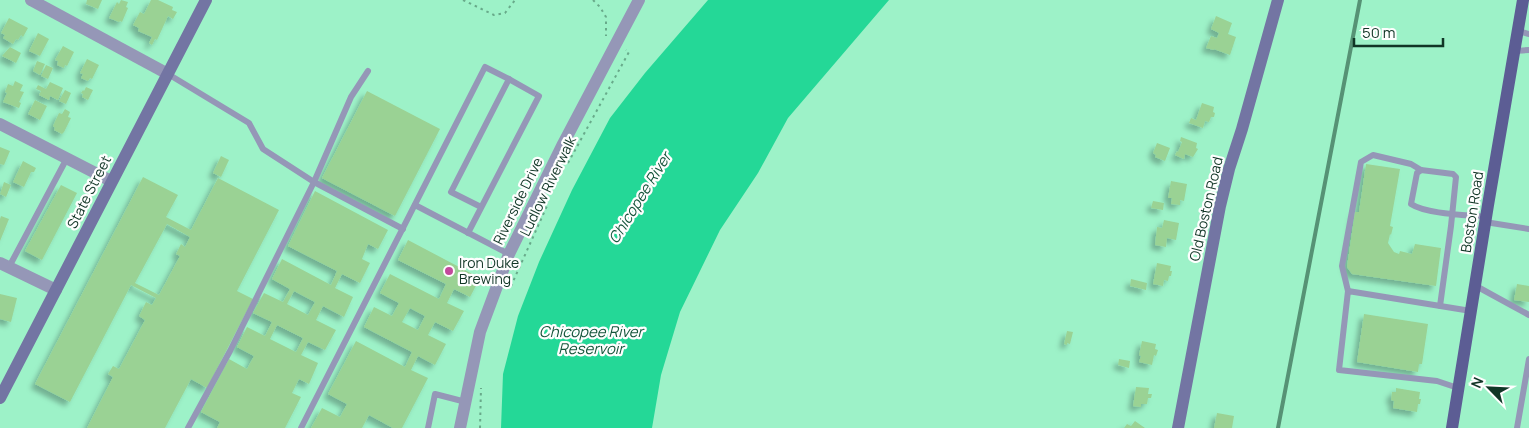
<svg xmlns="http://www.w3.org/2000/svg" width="1529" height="428" font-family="Manrope,sans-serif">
	<defs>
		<filter id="shadow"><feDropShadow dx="-4.5" dy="4.5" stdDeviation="2.5" flood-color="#0004"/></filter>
	</defs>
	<rect width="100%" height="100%" fill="#9df2c8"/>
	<polygon fill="#24d897" points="708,0 889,0 788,118 758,173 720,230 680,312 661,375 652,428 501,428 503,374 518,316 539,262 572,190 610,118 645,73"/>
	<g fill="#9ad294" fill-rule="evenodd" filter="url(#shadow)">
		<polygon points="87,0 102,0 98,9 86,4"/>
		<polygon points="121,0 128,2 126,7 128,8 122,22 120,21 119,22 109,18 117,2 119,4"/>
		<polygon points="151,0 158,0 173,7 172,10 177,12 173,19 168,16 157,40 155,39 152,45 149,43 152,37 138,31 139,28 133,25 140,12 144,14"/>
		<polygon points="1216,16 1232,23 1228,34 1236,37 1230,55 1214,49 1214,50 1206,48 1211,36 1217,38 1219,33 1211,29"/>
		<polygon points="9,18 28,28 23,37 21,35 18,40 16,39 13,44 3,38 5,35 1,33"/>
		<polygon points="38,33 49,39 40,56 29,51"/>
		<polygon points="63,46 74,52 67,66 65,65 64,68 57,65 58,61 55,60"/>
		<polygon points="10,47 21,53 16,63 2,56"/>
		<polygon points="87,59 99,65 92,79 90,78 88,81 81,78 83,74 80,73"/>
		<polygon points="37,61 45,64 40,75 33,71"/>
		<polygon points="46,65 53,68 48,79 41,76"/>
		<polygon points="15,81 23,85 20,91 24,92 19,102 21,103 19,108 3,102 7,93 5,92 8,84 13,86"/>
		<polygon points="50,82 63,88 58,100 50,96 49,100 39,95 41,91 36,89 38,85 46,89"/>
		<polygon points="86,87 93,90 88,100 82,97 83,94 81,93 83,90 84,91"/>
		<polygon points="65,90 71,93 66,104 59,101"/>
		<polygon points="367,91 440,129 395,216 322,178"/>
		<polygon points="35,100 47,106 40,120 28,114"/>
		<polygon points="1202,103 1214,107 1213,112 1215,113 1214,117 1211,117 1209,122 1205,121 1203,128 1189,123 1191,118 1196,120"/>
		<polygon points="65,109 70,112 68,117 71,118 64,132 62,134 54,130 55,128 53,126 59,113 62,114"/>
		<polygon points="1181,137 1197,143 1196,148 1198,149 1193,157 1185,154 1184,159 1175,155 1177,151 1178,152 1182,142 1180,141"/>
		<polygon points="1157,143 1170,148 1165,161 1155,157 1156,155 1153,153"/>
		<polygon points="0,147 10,151 4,165 0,164"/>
		<polygon points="221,156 229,160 221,177 213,173"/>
		<polygon points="23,161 36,168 34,172 31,172 24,187 13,182"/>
		<polygon points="1366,164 1400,169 1390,226 1393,227 1391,235 1390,234 1388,243 1394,252 1399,254 1400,251 1412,254 1415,244 1441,248 1436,286 1352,274 1347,267 1355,212 1359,212"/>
		<path d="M143,177L178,195L166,217L191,230L218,178L279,210L237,291L253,299L207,388L191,379L165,428H87L113,377L108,374L113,366L119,369L145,320L139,316L146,302L152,305L156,298L131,285L70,402L35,384ZM167,224L190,237L185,247L181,244L176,254L180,256L159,295L135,283Z"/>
		<polygon points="1171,181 1187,184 1184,201 1180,200 1180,205 1171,204 1172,198 1168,198"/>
		<polygon points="4,182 11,185 6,197 0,194"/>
		<polygon points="61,185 77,193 42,260 25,251"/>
		<path d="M315,191L388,230L378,249L368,244L362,259L370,263L360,283L342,274L335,288L353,297L344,317L323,306L316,320L336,330L325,350L308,342L301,355L318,363L309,384L299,379L292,393L301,397L285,428H217L220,422L201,412L229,359L247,369L254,356L237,347L247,327L265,336L272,322L253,313L264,293L283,302L290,289L272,279L282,259L331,285L337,271L288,246ZM294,291L315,302L308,315L287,304ZM277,325L303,338L296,352L270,339Z"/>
		<polygon points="1153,201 1164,203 1163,210 1151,208"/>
		<polygon points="1,216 9,219 0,241 0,219"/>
		<polygon points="1164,220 1179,223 1176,240 1167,238 1166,247 1155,245 1157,227 1162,228"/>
		<path d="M408,240L480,278L470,297L454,289L447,303L464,311L453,331L435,322L428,335L446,344L435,365L418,356L411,370L428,378L402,428H393L369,415L362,428H311L322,408L340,417L347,404L328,394L356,341L405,367L412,352L364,327L374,307L392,316L399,303L380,293L390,274L439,299L446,284L398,260ZM410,308L425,316L418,330L402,322Z"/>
		<polygon points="1157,263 1171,266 1170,271 1172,271 1171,276 1169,276 1168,281 1164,280 1163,286 1153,284"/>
		<polygon points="1131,279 1147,283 1146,290 1130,286"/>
		<polygon points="1517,284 1529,286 1529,302 1514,300"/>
		<polygon points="0,294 17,298 11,322 0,319"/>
		<polygon points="1364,314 1428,324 1422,364 1419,364 1418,372 1357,362"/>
		<polygon points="1067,331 1073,332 1070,344 1067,343 1067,345 1064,344"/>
		<polygon points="1142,341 1156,344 1155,349 1158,350 1156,356 1154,355 1152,365 1139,362 1141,356 1139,355"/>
		<polygon points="1119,359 1130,361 1129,368 1118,365"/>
		<polygon points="1136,387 1149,388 1148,394 1152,394 1151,398 1148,398 1147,404 1141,404 1141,407 1133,406"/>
		<polygon points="1396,388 1420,392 1419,399 1421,399 1420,404 1418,404 1417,412 1393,408 1394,401 1391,400 1392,392 1396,392"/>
		<polygon points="1217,413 1234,416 1232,428 1214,428"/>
		<polygon points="1135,421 1145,428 1124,428 1127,424 1131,426"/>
	</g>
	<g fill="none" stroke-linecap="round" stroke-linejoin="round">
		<g stroke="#68aa8a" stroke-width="2" stroke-dasharray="2.5 4" stroke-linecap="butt">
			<polyline points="463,0 494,15 505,13 515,0"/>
			<polyline points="593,0 600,7 606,17 606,36"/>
			<polyline points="568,163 629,52 626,50"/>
			<polyline points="511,286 547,206"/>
			<polyline points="480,428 481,388"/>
		</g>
		<g stroke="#9597b7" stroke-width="6">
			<polyline points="1518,31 1529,34"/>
			<polyline points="1515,51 1529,50"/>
			<polyline points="168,74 249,123 263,149 314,182 403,229"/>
			<polyline points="415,205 509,254"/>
			<polyline points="1485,222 1529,229"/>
			<polyline points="468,233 539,96 509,79 451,192 481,207"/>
			<polyline points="9,267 67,158"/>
			<polyline points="1476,286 1529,315"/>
			<polyline points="1348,291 1342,266 1361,162 1373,155 1411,164 1421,170"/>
			<path d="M1440,306L1451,226L1456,177L1453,174L1421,170L1417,173L1411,204C1426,214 1467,215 1486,217"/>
			<polyline points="1458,388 1437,381 1339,370 1348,291 1471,311"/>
			<polyline points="188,428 230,351 314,182 351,97 368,71"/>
			<polyline points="301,428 485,67 509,79"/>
			<polyline points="428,428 435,394 466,402"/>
			<polyline points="1517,428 1529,359"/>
		</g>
		<g stroke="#9597b7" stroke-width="12">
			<polyline points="31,0 168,74"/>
			<polyline points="0,124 111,181"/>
			<polyline points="0,263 56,290"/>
			<polyline points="460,428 480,332 509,254 563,144 639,0"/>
		</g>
		<g stroke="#7375a3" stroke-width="12">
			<polyline points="0,398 206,0"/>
			<polyline points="1178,428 1220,206 1229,169 1242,129 1278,0"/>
		</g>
		<polyline stroke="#5c5d94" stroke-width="12" points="1452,428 1488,205 1523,0"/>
		<polyline stroke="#569275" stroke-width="4" points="1278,428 1360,0"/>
	</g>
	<circle fill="#c3499c" stroke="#fefefe" stroke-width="2" cx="449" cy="271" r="5"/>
	<g text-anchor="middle" stroke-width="4.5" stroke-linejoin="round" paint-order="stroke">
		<g font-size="14" fill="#113626" stroke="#fefefe">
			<text transform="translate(548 186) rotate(-64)" y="5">Ludlow Riverwalk</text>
			<text transform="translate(89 192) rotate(-63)" y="5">State Street</text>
			<text transform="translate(518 201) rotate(-64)" y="5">Riverside Drive</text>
			<text transform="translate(1206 209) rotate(-77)" y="5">Old Boston Road</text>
			<text transform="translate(1472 212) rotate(-81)" y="5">Boston Road</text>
		</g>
		<g font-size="14" fill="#113626" stroke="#fefefe" text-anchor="start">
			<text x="459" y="268">Iron Duke<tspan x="459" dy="16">Brewing</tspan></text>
		</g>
		<g font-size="15" font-style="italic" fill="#16563c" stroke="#fefefe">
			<text transform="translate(640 198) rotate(-58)" y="5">Chicopee River</text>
			<text x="591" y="337">Chicopee River<tspan x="591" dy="17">Reservoir</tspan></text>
		</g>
	</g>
	<g transform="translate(1489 388) rotate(294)" stroke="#fefefe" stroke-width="4" paint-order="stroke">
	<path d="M0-4L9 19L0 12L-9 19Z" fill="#113626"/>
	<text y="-8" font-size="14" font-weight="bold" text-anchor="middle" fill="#113626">N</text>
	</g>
	<path d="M1354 38v8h89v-8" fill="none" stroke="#113626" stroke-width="2.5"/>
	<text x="1362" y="38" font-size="15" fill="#113626" stroke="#fefefe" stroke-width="4" paint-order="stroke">50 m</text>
</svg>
